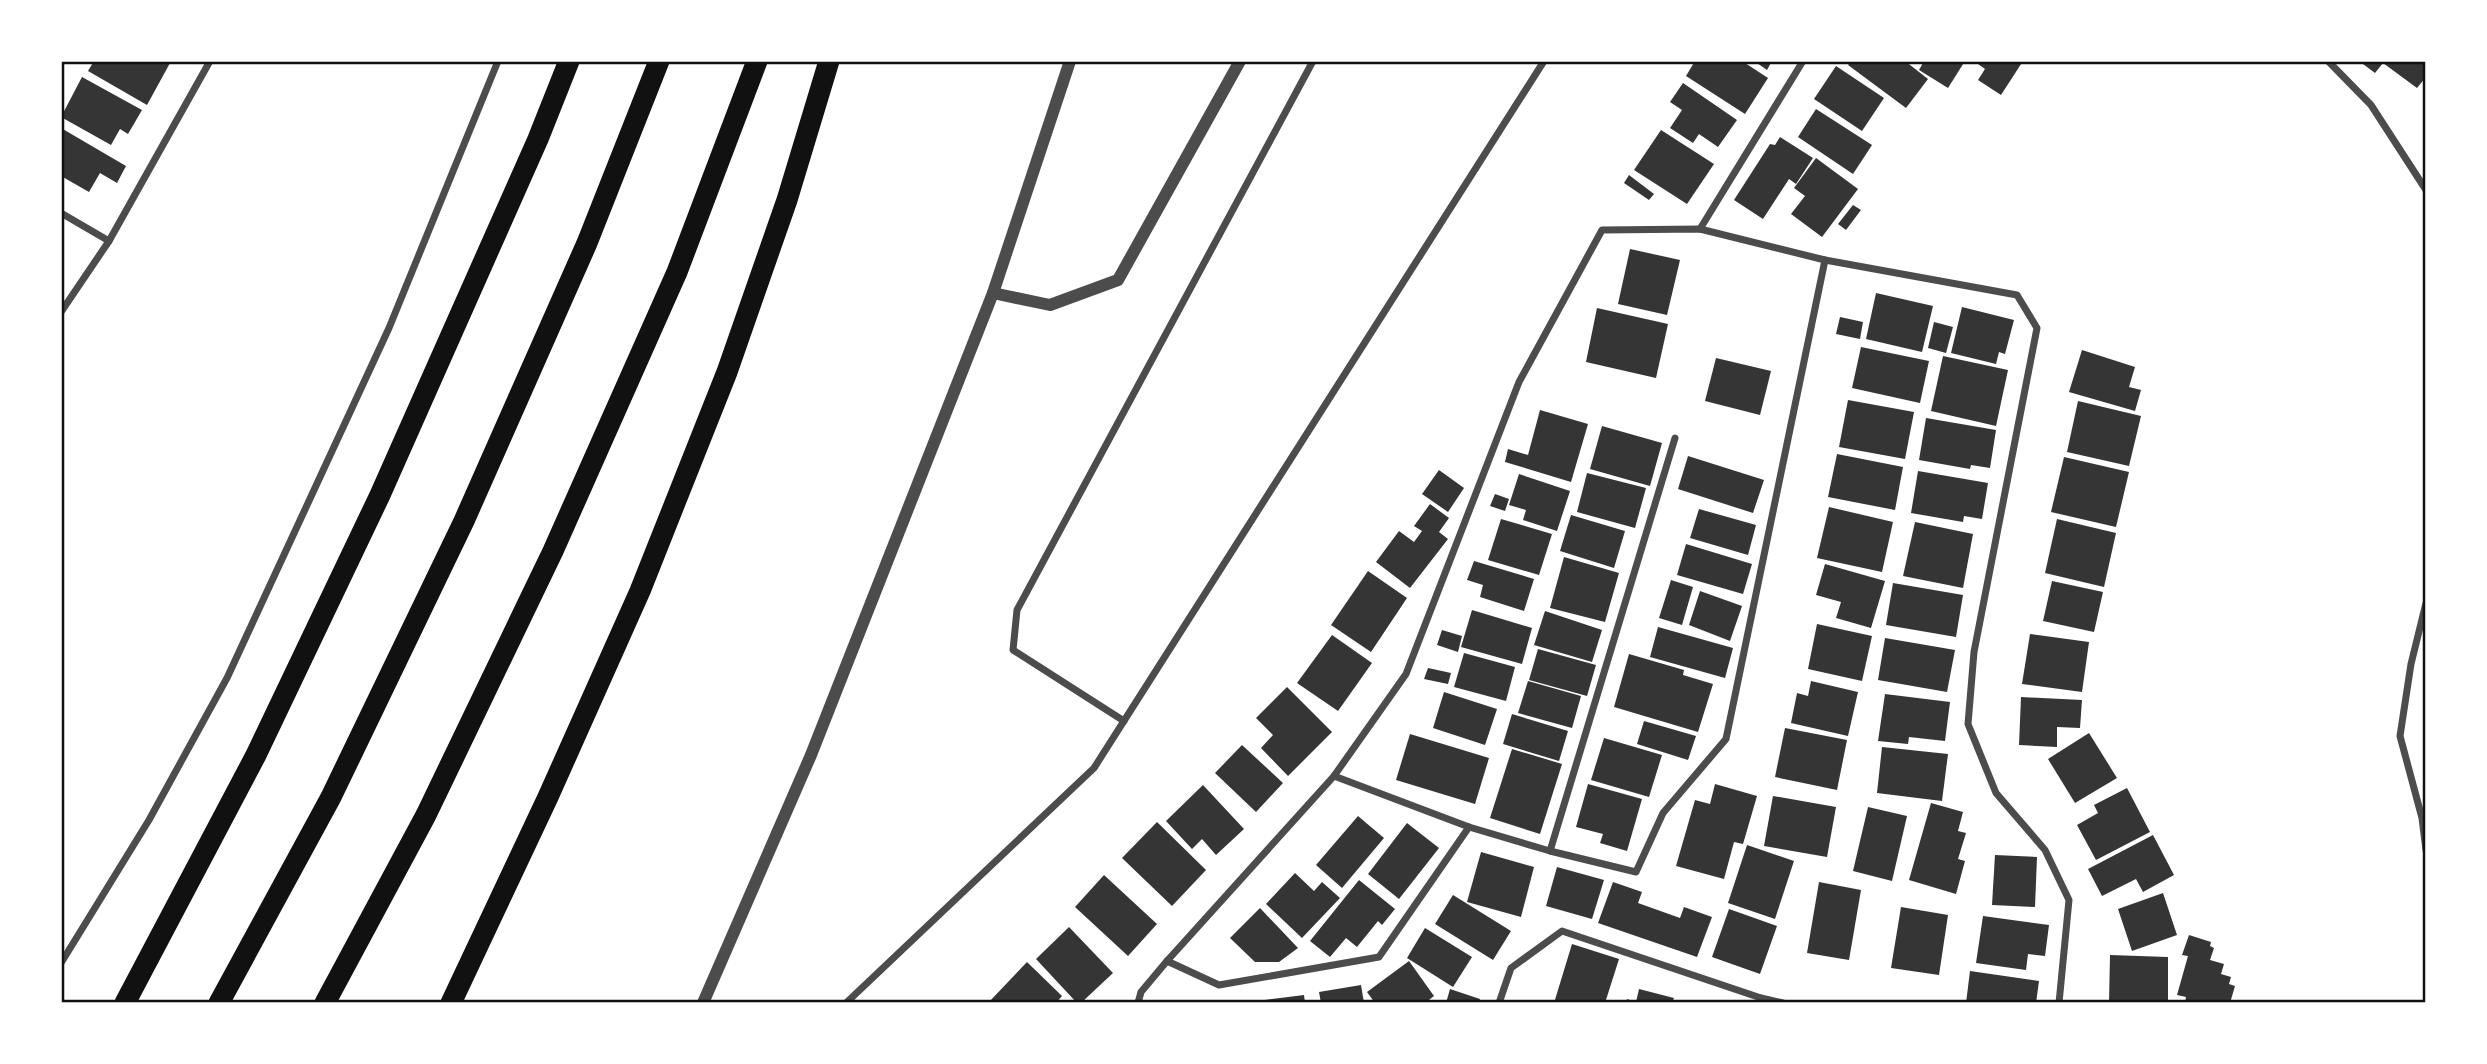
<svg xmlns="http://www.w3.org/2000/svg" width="2487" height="1064" font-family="Poppins,sans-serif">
	<rect width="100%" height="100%" fill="#fff"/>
	<g fill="#353535">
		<polygon points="94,61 167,61 170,63 147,105 88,71"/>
		<polygon points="1695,61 1742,61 1768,78 1745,114 1686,76"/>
		<polygon points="1754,61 1772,61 1767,70"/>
		<polygon points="1851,61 1905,61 1928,79 1906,108 1848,65"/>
		<polygon points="1924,61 1965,61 1948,88 1919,70"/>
		<polygon points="1979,61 2023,61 2001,95 1978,80 1985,69 1978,64"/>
		<polygon points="2359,61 2426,61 2426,77 2417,88 2383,63 2375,73"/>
		<polygon points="1836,66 1884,98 1862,131 1814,99"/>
		<polygon points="82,77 142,110 128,134 120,129 111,145 61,117"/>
		<polygon points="1683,83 1737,120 1718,147 1699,134 1693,143 1670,128 1682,110 1670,102"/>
		<polygon points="1816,109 1872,145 1853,174 1798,137"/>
		<polygon points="61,128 126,166 117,183 100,173 89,192 61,176"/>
		<polygon points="1661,130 1714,164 1687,204 1634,170"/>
		<polygon points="1780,137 1813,158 1796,184 1789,179 1763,219 1734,200 1770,144 1775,145"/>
		<polygon points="1816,158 1858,189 1822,237 1791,214 1805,196 1794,188"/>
		<polygon points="1629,175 1654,194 1649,200 1624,183"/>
		<polygon points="1853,205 1861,210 1846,230 1838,224"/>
		<polygon points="1630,249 1680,260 1667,315 1618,304"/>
		<polygon points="1876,293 1933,306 1922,352 1866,339"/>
		<polygon points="1962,307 2014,320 2005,354 1999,352 1996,364 1951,353"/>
		<polygon points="1597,308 1668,324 1656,378 1586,362"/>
		<polygon points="1840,317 1863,322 1860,339 1836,334"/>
		<polygon points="1934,322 1953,327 1946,353 1928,348"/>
		<polygon points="1861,347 1929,361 1920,403 1852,388"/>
		<polygon points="2082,350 2135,367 2129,387 2141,390 2135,411 2069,392"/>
		<polygon points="1943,356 2008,370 1996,426 1931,411"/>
		<polygon points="1716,358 1771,371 1760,415 1705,401"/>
		<polygon points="1848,400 1914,412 1905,459 1839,447"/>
		<polygon points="2078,401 2141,416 2129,466 2067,452"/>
		<polygon points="1540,410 1588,424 1571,482 1505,462 1508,449 1528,455"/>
		<polygon points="1926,418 1996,430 1990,468 1971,465 1970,469 1919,460"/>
		<polygon points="1602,426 1662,443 1650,486 1590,469"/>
		<polygon points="1837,454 1903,467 1895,510 1828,497"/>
		<polygon points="1688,456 1764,480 1753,513 1678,489"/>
		<polygon points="2064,457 2129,472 2116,527 2051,512"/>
		<polygon points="1439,470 1464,488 1448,512 1422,494"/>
		<polygon points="1918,471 1988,483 1982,519 1964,516 1963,522 1911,513"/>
		<polygon points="1587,473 1646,488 1635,528 1577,512"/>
		<polygon points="1519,474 1570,491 1557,531 1523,520 1526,510 1509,505"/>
		<polygon points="1495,494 1509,499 1505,511 1490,506"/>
		<polygon points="1430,504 1449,518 1439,532 1448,539 1410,588 1376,562 1399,531 1414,542 1422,531 1414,526"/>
		<polygon points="1829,507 1893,522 1882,572 1817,558"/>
		<polygon points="1699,509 1756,525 1748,555 1690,538"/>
		<polygon points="1571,515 1625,531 1614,568 1560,551"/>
		<polygon points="1501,519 1552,534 1539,575 1488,560"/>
		<polygon points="2057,519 2116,533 2104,587 2045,573"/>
		<polygon points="1915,522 1973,534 1963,588 1903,576"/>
		<polygon points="1686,544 1752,564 1743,594 1677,575"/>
		<polygon points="1564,557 1619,573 1605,622 1550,608"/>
		<polygon points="1474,561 1534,579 1524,611 1480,597 1483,585 1467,580"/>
		<polygon points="1825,564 1885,581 1871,628 1836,618 1841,602 1816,595"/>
		<polygon points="1368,571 1407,598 1371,652 1331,625"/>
		<polygon points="1671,580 1693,587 1682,625 1659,618"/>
		<polygon points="2052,581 2103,592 2094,632 2043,621"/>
		<polygon points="1893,583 1963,595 1956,637 1886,625"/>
		<polygon points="1700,591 1742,606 1730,641 1689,625"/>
		<polygon points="1472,610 1532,628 1522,664 1461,647"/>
		<polygon points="1545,611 1602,630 1592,662 1534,645"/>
		<polygon points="1817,624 1872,636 1862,681 1808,669"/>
		<polygon points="1658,627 1733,648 1725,678 1650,657"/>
		<polygon points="1442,630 1462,636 1458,652 1437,645"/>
		<polygon points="2030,634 2089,642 2082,692 2022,684"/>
		<polygon points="1332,635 1372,663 1338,711 1297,683"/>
		<polygon points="1885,638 1955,650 1947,692 1878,680"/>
		<polygon points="1538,649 1596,665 1587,696 1529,680"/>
		<polygon points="1464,653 1515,667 1506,701 1454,687"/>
		<polygon points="1629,654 1684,670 1683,675 1713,684 1698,732 1614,707"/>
		<polygon points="1428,668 1451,673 1448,684 1424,679"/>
		<polygon points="1528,681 1581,696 1572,728 1518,713"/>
		<polygon points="1811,681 1858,692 1848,736 1791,723 1797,693 1808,696"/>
		<polygon points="1287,687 1332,732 1288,776 1261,748 1273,735 1256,718"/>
		<polygon points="1444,692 1497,709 1485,745 1433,728"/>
		<polygon points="1885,694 1950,702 1945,741 1909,737 1908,744 1878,741"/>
		<polygon points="2021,697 2082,700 2080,728 2057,727 2057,747 2019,745"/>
		<polygon points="1512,714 1568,731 1559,761 1503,744"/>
		<polygon points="1644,721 1696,736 1688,760 1637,744"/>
		<polygon points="1785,728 1847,740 1837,790 1775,777"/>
		<polygon points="2089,733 2117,778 2075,803 2048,759"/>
		<polygon points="1410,734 1489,758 1475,804 1396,780"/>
		<polygon points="1604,738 1662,755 1649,797 1591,780"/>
		<polygon points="1242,745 1283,783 1256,812 1215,773"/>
		<polygon points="1882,747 1948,754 1942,801 1877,793"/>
		<polygon points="1512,749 1562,764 1540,834 1490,818"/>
		<polygon points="1588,784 1642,799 1627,851 1600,843 1603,834 1576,827"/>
		<polygon points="1715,784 1757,796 1743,844 1734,842 1724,879 1676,866 1695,800 1710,804"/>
		<polygon points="1203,785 1244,829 1216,855 1202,839 1192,849 1166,821"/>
		<polygon points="2127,788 2150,832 2096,860 2077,825 2098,813 2094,805"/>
		<polygon points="1773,796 1836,807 1827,857 1764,846"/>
		<polygon points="1931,803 1963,812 1958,831 1966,833 1958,859 1965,861 1956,894 1909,880"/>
		<polygon points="1868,807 1907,816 1892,881 1853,871"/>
		<polygon points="1358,816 1384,838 1342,888 1316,865"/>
		<polygon points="1157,822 1206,870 1172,906 1122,858"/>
		<polygon points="1407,823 1439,848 1399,899 1368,874"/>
		<polygon points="2153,835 2174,875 2143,892 2136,879 2102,896 2088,869"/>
		<polygon points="1747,845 1794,861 1775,919 1728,903"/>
		<polygon points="1481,852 1534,867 1521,917 1467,902"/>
		<polygon points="1995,855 2037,857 2035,907 1992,905"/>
		<polygon points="1557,867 1604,880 1592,919 1546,906"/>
		<polygon points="1295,873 1314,891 1322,882 1340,898 1302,938 1266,904"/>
		<polygon points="1104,875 1157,924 1128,956 1075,907"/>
		<polygon points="1359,880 1395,909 1382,925 1378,921 1357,947 1346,938 1330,957 1310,941"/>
		<polygon points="1613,882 1642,892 1638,903 1680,918 1684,907 1712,917 1697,957 1598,923"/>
		<polygon points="1819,882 1861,890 1849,960 1807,953"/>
		<polygon points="2163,893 2177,935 2132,951 2118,909"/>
		<polygon points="1453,895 1511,931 1493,960 1435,924"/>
		<polygon points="1901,907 1948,915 1939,975 1891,968"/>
		<polygon points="1260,908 1298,948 1279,962 1255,962 1230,938"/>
		<polygon points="1729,909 1777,926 1760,974 1712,957"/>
		<polygon points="1983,916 2049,925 2045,956 2028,954 2026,970 1976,963"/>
		<polygon points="1069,927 1113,973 1081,1003 1077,1003 1036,959"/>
		<polygon points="1425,928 1472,957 1453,987 1407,958"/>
		<polygon points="2189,935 2211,942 2210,946 2214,948 2210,960 2224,964 2221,974 2231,977 2229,984 2235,986 2230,1003 2185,1003 2186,997 2177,995 2188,956 2182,955"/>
		<polygon points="1572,944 1619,959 1605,1003 1554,1003"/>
		<polygon points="2110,955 2168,957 2168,1003 2109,1003"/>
		<polygon points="1409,961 1434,996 1425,1003 1375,1003 1367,992"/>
		<polygon points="1027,962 1062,996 1056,1003 988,1003"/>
		<polygon points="1970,971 2039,981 2036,1003 1966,1003"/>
		<polygon points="1361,985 1364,1003 1321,1003 1319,992"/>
		<polygon points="1450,989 1480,999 1479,1003 1446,1003"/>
		<polygon points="1639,989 1674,998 1672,1003 1626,1003 1627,999 1636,1002"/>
		<polygon points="1304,995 1305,1003 1257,1003 1257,1001"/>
	</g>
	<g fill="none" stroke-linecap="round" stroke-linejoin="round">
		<g stroke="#4c4c4c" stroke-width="7">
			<polyline points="2328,61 2371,105 2426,190"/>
			<polyline points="61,213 109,241"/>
			<polyline points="1700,229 1803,61"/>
			<polyline points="61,312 109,241 210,61"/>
			<polyline points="2426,603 2411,664 2400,736 2422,818 2426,850"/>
			<polyline points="1124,721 1013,650 1017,610 1313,61"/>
			<polyline points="1334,776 1469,827 1550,851 1636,872 1663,813 1726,739 1825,260"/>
			<polyline points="1550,851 1675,438"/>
			<polyline points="1167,961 1219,985 1379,957 1469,827"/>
			<polyline points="61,963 149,820 227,678 389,328 498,61"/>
			<polyline points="1761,998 1783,1003"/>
			<polyline points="846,1003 1094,768 1544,61"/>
			<polyline points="1138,1003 1141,992 1167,961 1334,776 1406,674 1519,382 1602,230 1700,229 1825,260 2017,295 2037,328 1974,652 1968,724 1996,793 2045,850 2069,900 2059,1003"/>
			<polyline points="1499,1003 1511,968 1562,931 1761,998 1760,1003"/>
		</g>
		<g stroke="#4c4c4c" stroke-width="12">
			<polyline points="993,293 1050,305 1118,280 1240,61"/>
			<polyline points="703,1003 811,755 993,293 1070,61"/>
		</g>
		<g stroke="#111" stroke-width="21">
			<polyline points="125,1003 256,755 380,495 538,139 569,61"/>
			<polyline points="219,1003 331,797 464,521 587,243 659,61"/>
			<polyline points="325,1003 426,815 553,551 677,272 757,61"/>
			<polyline points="451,1003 548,797 640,591 727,372 787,200 829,61"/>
		</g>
	</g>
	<rect width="2487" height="1064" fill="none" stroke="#ffffff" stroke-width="126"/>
	<rect x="63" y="63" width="2361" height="938" fill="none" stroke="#111" stroke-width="2.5"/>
</svg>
